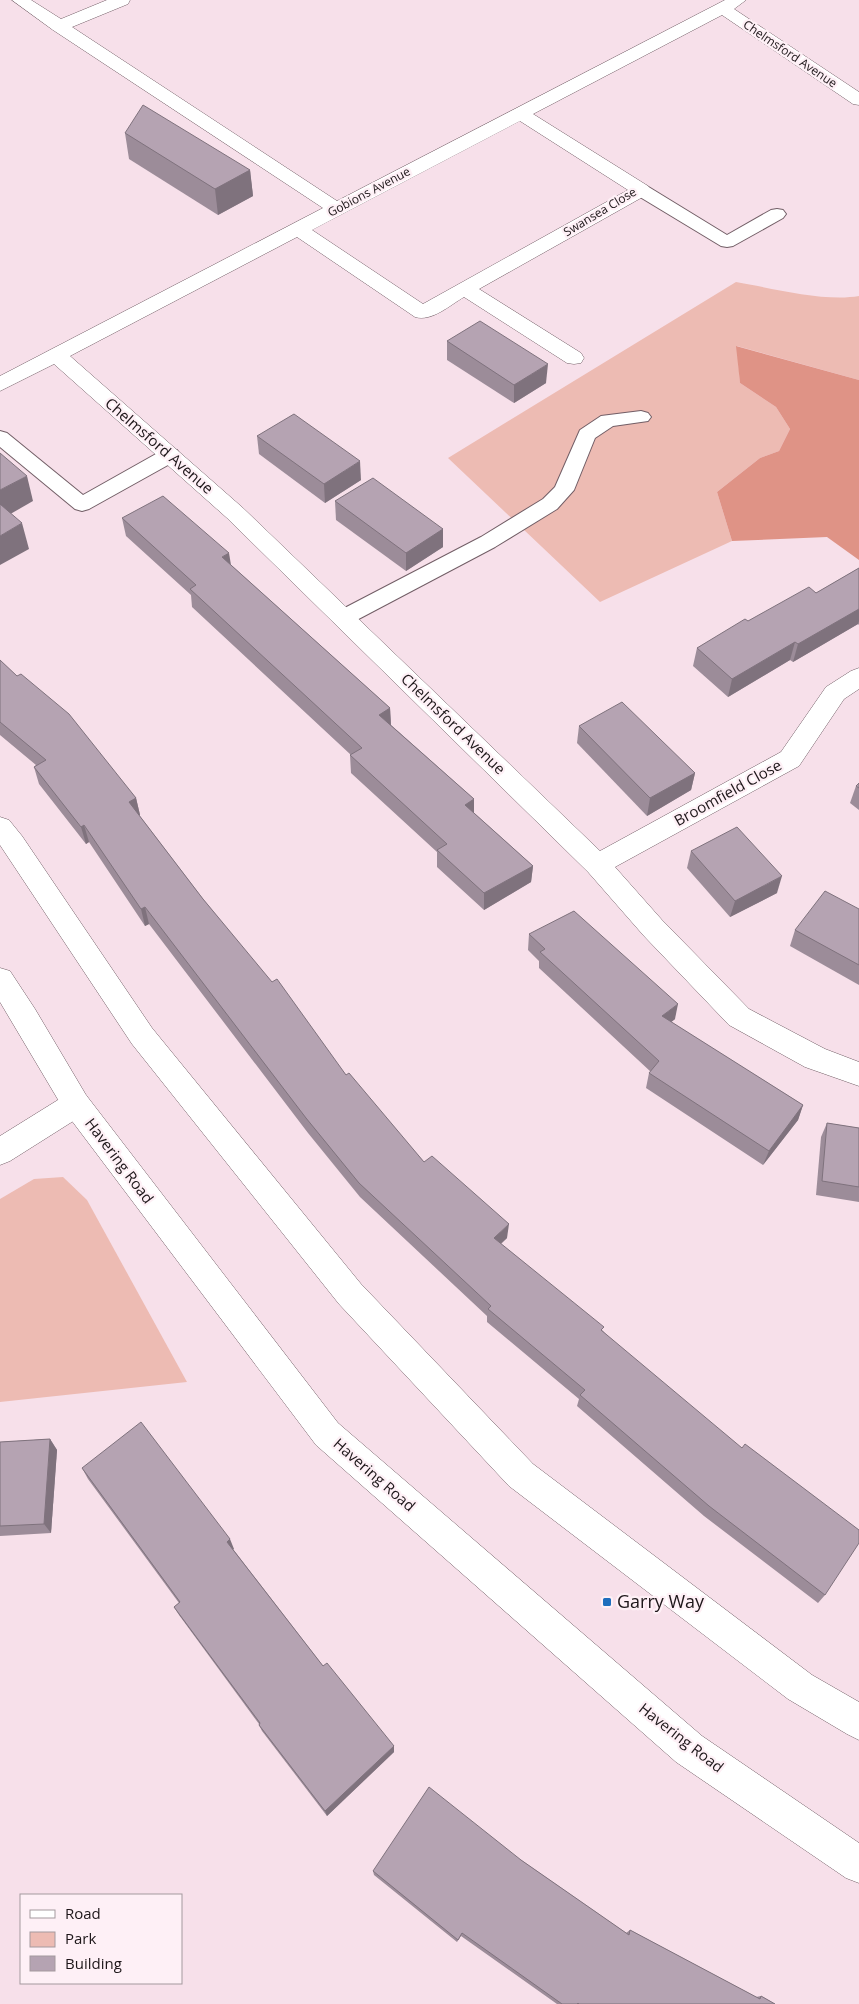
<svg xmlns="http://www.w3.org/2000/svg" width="859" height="2004" font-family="'Open Sans',sans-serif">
	<rect width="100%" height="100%" fill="#f7e0ea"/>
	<g fill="#edbbb3">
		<path d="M736,282C772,288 824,302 859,296V380L737,346L740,383L776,407L790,429L779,451L760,458L717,492L732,541L600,602L448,458Z"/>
		<polygon points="63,1177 87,1200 187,1382 0,1402 0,1199 34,1179"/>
	</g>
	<polygon fill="#df9386" points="736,346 859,380 859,560 827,537 732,541 717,492 760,458 779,451 790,429 776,407 740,383"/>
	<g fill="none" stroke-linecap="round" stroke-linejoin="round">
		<defs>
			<g id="service">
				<polygon points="641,185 647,186 727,235 771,210 777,209 783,210 786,214 783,218 733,246 727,247 721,246 635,194 632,190 635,186"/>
				<polygon points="641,411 648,413 651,417 648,421 613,426 595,438 574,490 557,509 495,547 351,623 343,626 335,623 332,618 335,613 481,537 543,499 555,487 580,430 601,416"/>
				<polygon points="0,431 7,433 83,495 163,450 170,449 177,450 180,455 177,460 89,509 82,511 75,509 0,447"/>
			</g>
			<g id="minor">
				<path d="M12,0H31L61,19L107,0H130L128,4L72,27L337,201L725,0H746L734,9L859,92V105L853,104L722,15L533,114L648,186L650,190L648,194L479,289L581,353L584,358L581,363L574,364L567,363L464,297C450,305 432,322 415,317L297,237L70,356L243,508L600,851L781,752L826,687L851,671L859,668V689L844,699L799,766L615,867L662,920L749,1009L825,1049L859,1062V1086L805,1067L729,1025L644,936L588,872L227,518L54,364L0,391V376L323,208L53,30ZM520,121L628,190L423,304L312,230Z"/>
				<polygon points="0,817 9,820 22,836 152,1028 361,1284 533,1464 812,1675 859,1702 859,1740 847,1734 788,1699 509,1486 339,1304 132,1044 0,845"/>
				<polygon points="76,1092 86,1095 90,1104 86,1113 10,1161 0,1165 0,1136 66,1095"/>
			</g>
			<polygon id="secondary" points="0,968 10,971 35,1009 86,1095 338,1423 702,1736 859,1843 859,1883 846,1878 676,1762 316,1445 66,1113 0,1002"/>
		</defs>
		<use href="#service" stroke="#725e66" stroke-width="2"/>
		<use href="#minor" stroke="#725e66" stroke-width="1"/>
		<use href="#secondary" stroke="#725e66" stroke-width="1"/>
		<use href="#service" fill="#fff" fill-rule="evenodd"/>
		<use href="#minor" fill="#fff" fill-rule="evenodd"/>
		<use href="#secondary" fill="#fff" fill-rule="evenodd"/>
	</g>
	<g fill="#9c8c99">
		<polygon points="125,133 250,170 253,196 218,215 129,159"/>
		<polygon points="447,341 546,383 514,403 447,360"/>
		<polygon points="257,436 361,480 325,503 259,454"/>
		<polygon points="335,501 443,529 443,547 406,571 336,520"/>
		<polygon points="122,518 231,565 390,708 391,725 474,799 474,813 533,866 531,882 484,910 437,867 437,852 351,773 350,755 351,755 192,607 191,595 126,536"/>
		<polygon points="859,568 859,625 858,624 793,662 790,660 728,697 693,666 697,648 748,621 816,593"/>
		<polygon points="0,660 136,798 140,815 139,815 203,899 346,1075 424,1162 507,1238 501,1244 603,1331 825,1595 818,1603 704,1516 577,1406 579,1399 487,1322 487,1316 360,1197 308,1133 149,924 145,926 89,842 86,844 39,784 34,767 36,765 0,735"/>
		<polygon points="579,726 695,773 691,790 647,816 577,743"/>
		<polygon points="859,783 859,810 850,803 856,786"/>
		<polygon points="691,851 777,893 730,917 687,868"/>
		<polygon points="859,909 859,985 790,946 795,930"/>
		<polygon points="529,934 675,1019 671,1022 803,1105 798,1120 763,1165 646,1088 649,1073 651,1072 539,968 539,961 528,950"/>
		<polygon points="827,1123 859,1128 859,1202 816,1195 821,1137"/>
		<polygon points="50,1439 57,1450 51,1533 0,1536 0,1442"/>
		<polygon points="82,1468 234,1549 233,1549 323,1666 394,1752 327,1816 262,1731 259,1725 259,1724 179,1615 174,1607 179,1603 88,1479"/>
		<polygon points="521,1860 626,1933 630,1930 756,1997 761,1996 775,2004 557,2004 461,1936 457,1942 374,1875 373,1871"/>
	</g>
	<g fill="#7f727d">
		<polygon points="250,170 253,196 218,215 215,189"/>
		<polygon points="548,364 546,383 514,403 514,385"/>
		<polygon points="360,461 361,480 325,503 324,484"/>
		<polygon points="27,476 33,501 0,520 0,490"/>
		<polygon points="22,523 29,549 0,565 0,536"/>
		<polygon points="443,529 443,547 406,571 406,553"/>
		<polygon points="229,553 232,571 222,557"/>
		<polygon points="859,609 859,621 858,624 793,662 798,644"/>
		<polygon points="795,642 790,660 728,697 732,679"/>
		<polygon points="390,708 391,726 379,715"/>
		<polygon points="695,773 691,790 647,816 650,798"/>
		<polygon points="136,798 140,815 133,819 129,802"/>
		<polygon points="474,799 474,816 465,805"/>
		<polygon points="84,825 89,842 86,844 81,827"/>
		<polygon points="533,866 531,882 484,910 484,893"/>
		<polygon points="782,876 777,893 730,917 735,901"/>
		<polygon points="145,907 149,924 145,926 141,909"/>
		<polygon points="678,1004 675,1019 659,1032 662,1016"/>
		<polygon points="803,1105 798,1120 763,1165 769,1151"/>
		<polygon points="509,1224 507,1238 492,1251 494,1238"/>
		<polygon points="50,1439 57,1450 51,1533 44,1524"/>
		<polygon points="230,1539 234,1549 230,1551 227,1542"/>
		<polygon points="394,1746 394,1752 327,1816 325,1811"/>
	</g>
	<g fill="#b5a3b2" stroke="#7f727d">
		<polygon points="143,105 250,170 215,189 125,133"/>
		<polygon points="480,321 548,364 514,385 447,341"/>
		<polygon points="294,414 360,461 324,484 257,436"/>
		<polygon points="0,453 27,476 0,490"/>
		<polygon points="373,478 443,529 406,553 335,501"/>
		<polygon points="163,496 229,553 222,557 390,708 379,715 474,799 465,805 533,866 484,893 437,850 447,844 350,755 362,748 190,589 196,585 122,518"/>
		<polygon points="0,504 22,523 0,536"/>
		<polygon points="859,568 859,609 798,644 795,642 732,679 697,648 745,619 748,621 809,587 816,593"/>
		<polygon points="0,660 17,676 21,674 69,714 136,798 129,802 203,899 272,982 277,979 346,1075 349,1073 424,1162 432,1156 509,1224 494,1238 604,1327 601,1330 742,1448 745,1444 859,1530 859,1543 825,1595 709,1506 580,1395 585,1390 488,1309 491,1306 359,1183 306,1118 145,907 141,909 84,825 81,827 34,767 46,760 0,722"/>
		<polygon points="622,702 695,773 650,798 579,726"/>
		<polygon points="859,783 859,788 856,786"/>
		<polygon points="737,827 782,876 735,901 691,851"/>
		<polygon points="825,891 859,909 859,965 795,930"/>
		<polygon points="574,911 678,1004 662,1016 803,1105 769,1151 649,1073 659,1061 540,952 545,949 529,934"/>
		<polygon points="827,1123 859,1128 859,1187 822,1181"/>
		<polygon points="141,1422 230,1539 227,1542 323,1666 327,1663 394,1746 325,1811 259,1725 260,1723 174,1607 180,1602 82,1468"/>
		<polygon points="50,1439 44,1524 0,1526 0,1442"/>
		<polygon points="429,1787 521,1860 629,1935 630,1930 760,1999 761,1996 775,2004 579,2004 578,2003 577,2004 562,2004 462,1933 458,1940 373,1871"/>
	</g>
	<rect fill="#1e6ebd" stroke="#fef0f6" stroke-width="2" x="602" y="1597" width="10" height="10" rx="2.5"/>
	<g text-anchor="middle" stroke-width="4.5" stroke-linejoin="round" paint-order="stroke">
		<g font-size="12" fill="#1d1619" stroke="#fef0f6">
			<text transform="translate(790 54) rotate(34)" y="4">Chelmsford Avenue</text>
			<text transform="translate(369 192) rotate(-28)" y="4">Gobions Avenue</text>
			<text transform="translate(600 212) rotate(-31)" y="4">Swansea Close</text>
		</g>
		<g font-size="15" fill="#1d1619" stroke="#fef0f6">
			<text transform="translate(159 446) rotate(41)" y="5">Chelmsford Avenue</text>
			<text transform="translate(453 724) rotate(44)" y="5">Chelmsford Avenue</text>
			<text transform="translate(728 793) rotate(-29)" y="5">Broomfield Close</text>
			<text transform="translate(119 1161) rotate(53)" y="5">Havering Road</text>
			<text transform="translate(374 1475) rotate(41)" y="5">Havering Road</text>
			<text transform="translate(681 1738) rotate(38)" y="5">Havering Road</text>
		</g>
		<g font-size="18" fill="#1d1619" stroke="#fef0f6" text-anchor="start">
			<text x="617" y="1608">Garry Way</text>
		</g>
	</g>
	<rect x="20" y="1894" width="162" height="90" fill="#fef0f6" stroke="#a4999e"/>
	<rect x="30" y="1910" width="25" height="8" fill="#ffffff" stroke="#a4999e"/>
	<text x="65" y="1919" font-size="15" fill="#1d1619">Road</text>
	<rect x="30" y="1932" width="25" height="15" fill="#edbbb3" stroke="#a4999e"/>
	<text x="65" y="1944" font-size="15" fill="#1d1619">Park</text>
	<rect x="30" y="1956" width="25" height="15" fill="#b5a3b2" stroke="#a4999e"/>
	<text x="65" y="1969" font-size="15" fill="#1d1619">Building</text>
</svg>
